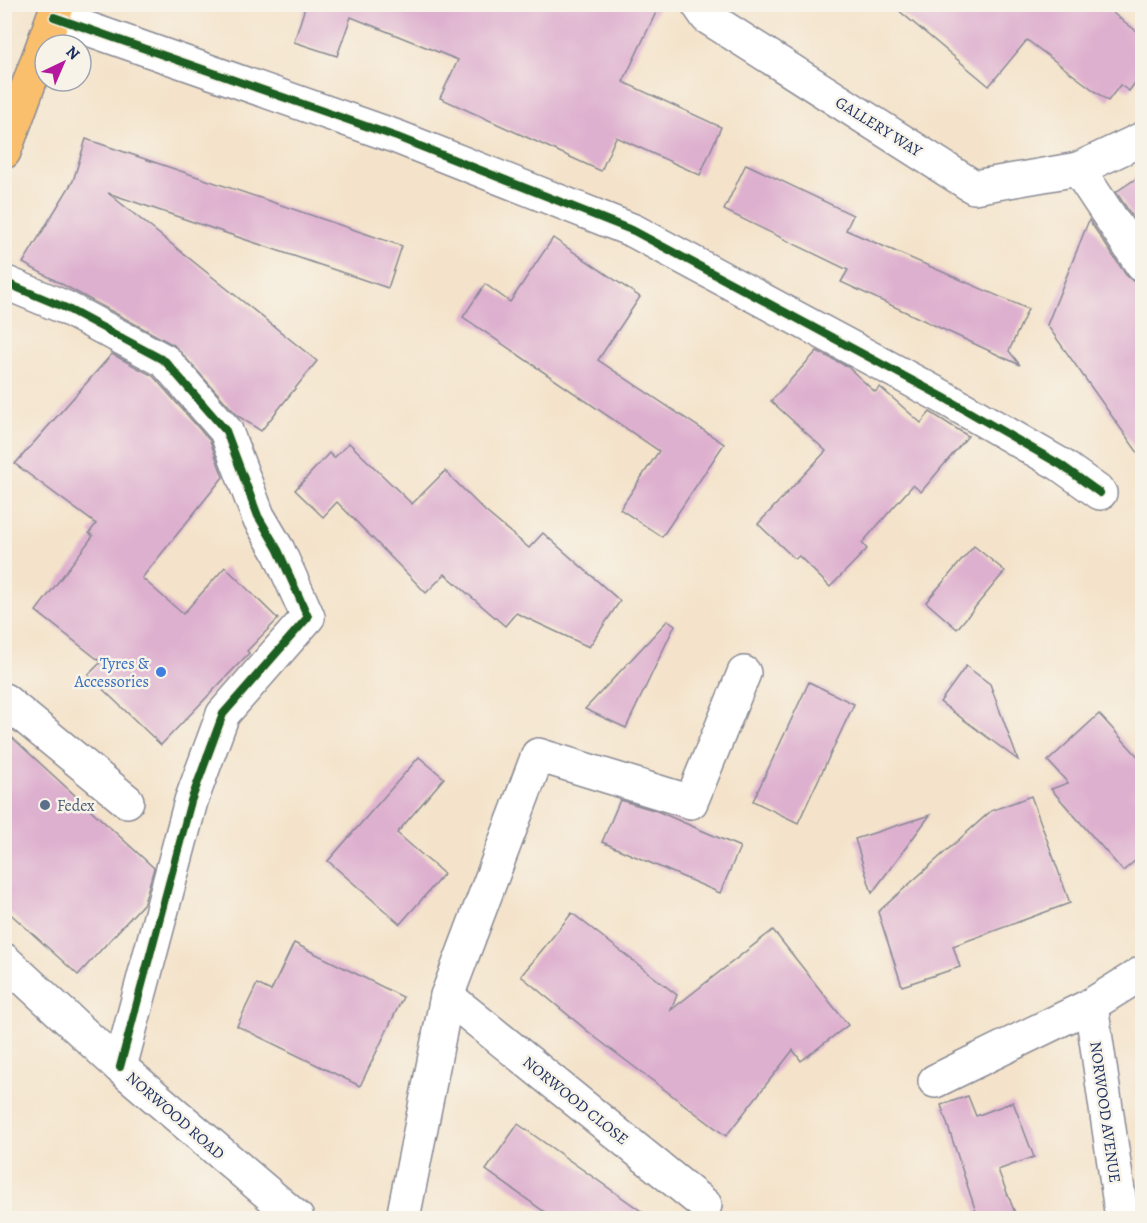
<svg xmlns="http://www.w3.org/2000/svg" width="1147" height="1223" font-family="Alegreya,serif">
	<rect width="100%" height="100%" fill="#f7f3e8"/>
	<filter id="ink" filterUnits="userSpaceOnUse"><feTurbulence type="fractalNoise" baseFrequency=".0167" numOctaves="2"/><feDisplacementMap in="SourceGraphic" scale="12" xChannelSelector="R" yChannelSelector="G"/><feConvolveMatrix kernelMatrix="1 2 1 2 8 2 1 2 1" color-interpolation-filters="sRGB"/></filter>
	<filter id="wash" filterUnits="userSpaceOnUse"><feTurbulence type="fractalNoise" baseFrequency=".008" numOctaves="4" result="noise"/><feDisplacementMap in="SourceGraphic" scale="24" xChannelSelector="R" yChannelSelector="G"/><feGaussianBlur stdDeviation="1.35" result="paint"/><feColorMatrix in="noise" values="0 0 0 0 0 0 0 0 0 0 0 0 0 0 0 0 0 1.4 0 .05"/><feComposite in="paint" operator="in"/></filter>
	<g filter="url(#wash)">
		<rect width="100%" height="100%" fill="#f4e3ca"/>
		<g id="blocks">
			<g fill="#deb0cf">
				<polygon points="306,4 660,4 623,82 721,127 700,175 616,137 601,171 440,98 458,60 351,17 337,56 294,42"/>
				<polygon points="891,4 1101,4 1143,36 1143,72 1129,91 1120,85 1108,101 1027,40 989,86"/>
				<polygon points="86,139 402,246 388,288 108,193 317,361 261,431 238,416 174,345 23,263 73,181"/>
				<polygon points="746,164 853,215 846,230 1028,309 1009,351 1020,365 841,282 848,270 724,210"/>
				<polygon points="1143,174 1143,232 1116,192"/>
				<polygon points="1089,220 1126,275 1133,281 1143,284 1143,460 1047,325"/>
				<polygon points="553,238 640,297 598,360 724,444 662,537 620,509 659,451 463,317 485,284 510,302"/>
				<polygon points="817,351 848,367 875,392 880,387 921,423 930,412 968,436 921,492 913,485 862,543 867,549 830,587 799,556 795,559 758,524 826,451 771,401"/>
				<polygon points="112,354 153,376 210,441 223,477 142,578 183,614 225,567 278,619 247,651 249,653 161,745 88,675 101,662 36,611 93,536 89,533 96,524 15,464"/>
				<polygon points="349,443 412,504 445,471 485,511 529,548 543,533 620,601 589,647 516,613 505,626 445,574 426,593 337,502 323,517 295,490 329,453 334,458"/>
				<polygon points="974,546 1005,571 957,629 926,602"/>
				<polygon points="668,620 675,625 626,728 585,709"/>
				<polygon points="966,666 990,684 1018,760 940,702"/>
				<polygon points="809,682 854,704 798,823 753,801"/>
				<polygon points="1099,714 1143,762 1143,854 1123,871 1051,789 1068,783 1048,761"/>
				<polygon points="4,730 154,868 144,903 78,975 4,908"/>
				<polygon points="419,757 444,778 397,833 444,874 400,924 328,861"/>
				<polygon points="1031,796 1070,903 953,946 960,967 902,986 878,912 991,811"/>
				<polygon points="620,800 657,811 740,847 720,893 602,842"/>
				<polygon points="930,815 872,893 855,839"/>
				<polygon points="572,913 677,995 671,1010 773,930 848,1025 801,1061 793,1050 726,1136 596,1038 521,976"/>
				<polygon points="294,943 403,997 360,1086 237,1026 257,984 271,991"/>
				<polygon points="968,1096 976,1116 1013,1102 1034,1157 998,1170 1017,1218 978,1218 941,1105"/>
				<polygon points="518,1124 651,1218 553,1218 486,1170"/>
			</g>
		</g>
	</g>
	<g filter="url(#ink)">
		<use href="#blocks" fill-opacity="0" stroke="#888994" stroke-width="1.5"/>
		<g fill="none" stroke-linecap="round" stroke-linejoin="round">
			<defs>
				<g id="minor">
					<polyline points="698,4 707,17 974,187 1078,169"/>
					<polyline points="54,17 397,137 634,231 943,397 1061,465 1100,493"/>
					<polyline points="1142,139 1078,169 1142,265"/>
					<polyline points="4,282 66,308 165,361 226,431 258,516 278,550 308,617 223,714 191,801 120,1067"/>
					<polyline points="4,700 127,801"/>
					<polyline points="4,960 120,1067 297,1218"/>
					<polyline points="447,996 705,1205"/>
					<polyline points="1091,1005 1122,1218"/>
					<polyline points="935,1081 1091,1005 1142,973"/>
					<polyline points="403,1218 447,996 538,755 691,802 744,673"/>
				</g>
				<polyline id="major" points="4,152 58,4"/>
			</defs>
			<use href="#minor" stroke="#888994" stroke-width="36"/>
			<use href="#major" stroke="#888994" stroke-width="36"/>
			<use href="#minor" stroke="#fff" stroke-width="33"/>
			<use href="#major" stroke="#f9bf6c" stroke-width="33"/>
			<defs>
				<g id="cycleway">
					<polyline points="54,17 397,137 634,231 943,397 1061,465 1100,493"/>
					<polyline points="4,282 66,308 165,361 226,431 258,516 278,550 308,617 223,714 191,801 120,1067"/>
				</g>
			</defs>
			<use href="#cycleway" stroke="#f7f3e8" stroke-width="11"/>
			<use href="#cycleway" stroke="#1b5e20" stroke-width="8"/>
		</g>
	</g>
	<circle fill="#3f7fe0" stroke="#f7f3e8" stroke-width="2" cx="161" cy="672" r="6"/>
	<circle fill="#5c6f8a" stroke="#f7f3e8" stroke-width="2" cx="45" cy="805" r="6"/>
	<g text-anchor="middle" stroke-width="5" stroke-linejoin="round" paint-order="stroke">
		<g font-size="16" fill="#1b2f5e" stroke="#f7f3e8">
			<text transform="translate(879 126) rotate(32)" y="6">GALLERY WAY</text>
			<text transform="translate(576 1100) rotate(39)" y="6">NORWOOD CLOSE</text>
			<text transform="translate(1106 1112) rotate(82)" y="6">NORWOOD AVENUE</text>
			<text transform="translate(176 1115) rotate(41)" y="6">NORWOOD ROAD</text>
		</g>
		<g font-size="16" fill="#366cbe" stroke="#f7f3e8" text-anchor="end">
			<text x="149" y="669">Tyres &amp;<tspan x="149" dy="18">Accessories</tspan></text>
		</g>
		<g font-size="16" fill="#4e5e75" stroke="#f7f3e8" text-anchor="start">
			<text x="57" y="811">Fedex</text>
		</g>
	</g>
	<rect width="1147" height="1223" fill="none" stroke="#f7f3e8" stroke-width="24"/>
	<g transform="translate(63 63) rotate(44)"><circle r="28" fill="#f7f3e8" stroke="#9fa5b1" stroke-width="1.5"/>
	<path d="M0-4.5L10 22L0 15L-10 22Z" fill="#b5179e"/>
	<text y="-9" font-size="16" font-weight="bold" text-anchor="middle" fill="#1b2f5e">N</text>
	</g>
</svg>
